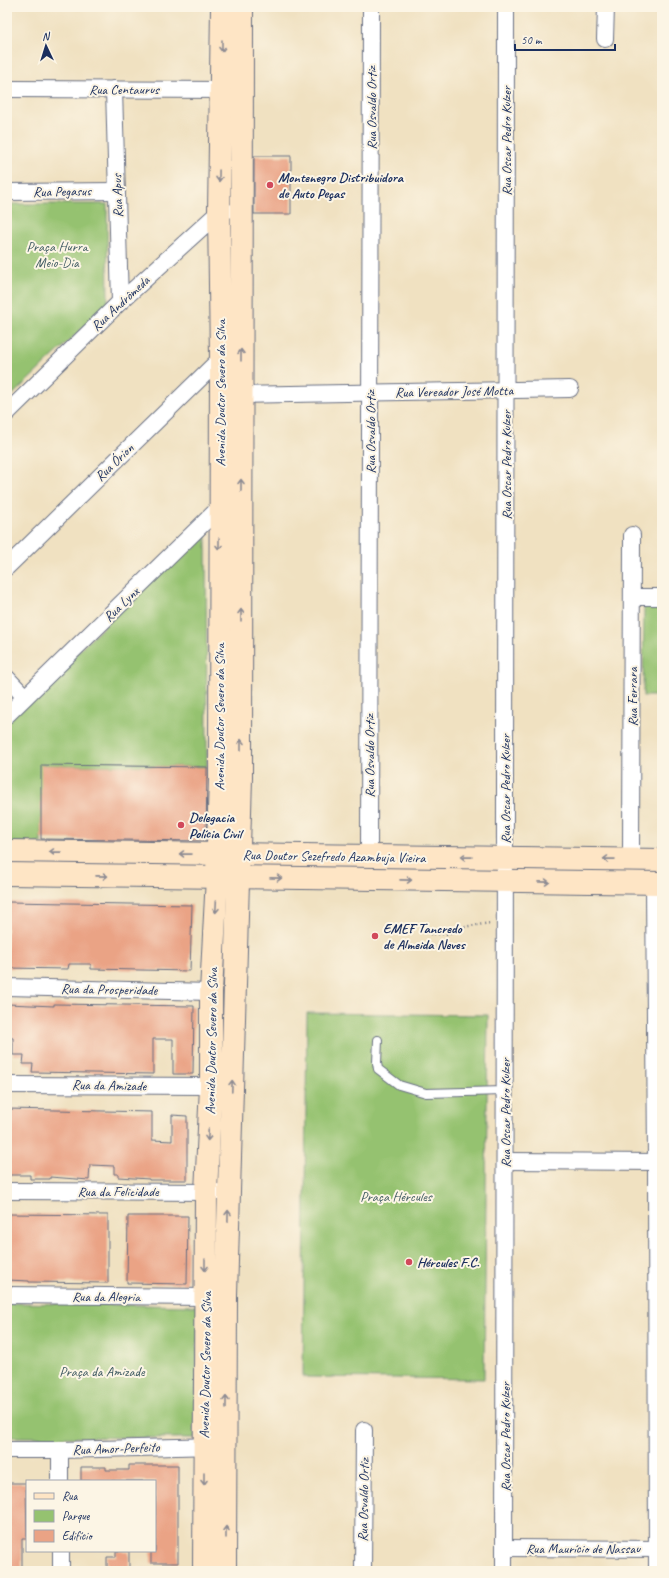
<svg xmlns="http://www.w3.org/2000/svg" width="669" height="1578" font-family="Caveat,sans-serif">
	<rect width="100%" height="100%" fill="#fcf5e5"/>
	<filter id="ink" filterUnits="userSpaceOnUse"><feTurbulence type="fractalNoise" baseFrequency=".025" numOctaves="2"/><feDisplacementMap in="SourceGraphic" scale="8" xChannelSelector="R" yChannelSelector="G"/><feConvolveMatrix kernelMatrix="1 2 1 2 8 2 1 2 1" color-interpolation-filters="sRGB"/></filter>
	<filter id="wash" filterUnits="userSpaceOnUse"><feTurbulence type="fractalNoise" baseFrequency=".012" numOctaves="4" result="noise"/><feDisplacementMap in="SourceGraphic" scale="16" xChannelSelector="R" yChannelSelector="G"/><feGaussianBlur stdDeviation="0.9" result="paint"/><feColorMatrix in="noise" values="0 0 0 0 0 0 0 0 0 0 0 0 0 0 0 0 0 1.4 0 .05"/><feComposite in="paint" operator="in"/></filter>
	<g filter="url(#wash)">
		<rect width="100%" height="100%" fill="#f0e1c1"/>
		<g fill="#95c270" stroke="#587867">
			<polygon points="7,204 107,204 108,304 7,400"/>
			<polygon points="206,527 207,767 42,765 41,843 7,843 7,721"/>
			<polygon points="644,602 662,602 662,696 643,696"/>
			<polygon points="307,1013 488,1015 484,1379 303,1377"/>
			<polygon points="7,1303 198,1306 195,1438 7,1437"/>
		</g>
		<g id="blocks">
			<g fill="#eaa385">
				<rect x="254" y="156" width="37" height="58"/>
				<polygon points="41,765 207,767 206,841 41,839"/>
				<polygon points="7,902 192,905 190,971 91,969 91,964 69,964 68,969 7,968"/>
				<polygon points="7,1004 54,1006 54,1004 194,1006 193,1074 173,1074 173,1039 153,1039 153,1074 32,1072 33,1064 23,1064 24,1055 13,1055 13,1038 7,1037"/>
				<polygon points="7,1109 152,1112 152,1140 172,1141 172,1115 187,1116 187,1180 149,1180 149,1179 118,1177 118,1174 114,1174 114,1166 90,1165 89,1180 50,1177 50,1179 30,1179 30,1175 7,1175"/>
				<polygon points="7,1214 108,1215 108,1283 29,1282 29,1281 7,1280"/>
				<polygon points="128,1216 188,1216 187,1284 127,1283"/>
				<polygon points="129,1465 178,1465 178,1563 151,1563 151,1551 155,1551 155,1481 81,1481 81,1467 106,1467 106,1470 129,1470"/>
				<polygon points="7,1483 26,1483 27,1539 22,1539 22,1571 7,1571"/>
				<polygon points="116,1551 129,1551 129,1571 107,1571 107,1557 116,1557"/>
			</g>
		</g>
	</g>
	<g filter="url(#ink)">
		<use href="#blocks" fill-opacity="0" stroke="#666d81" stroke-width="1"/>
		<g fill="none" stroke-linecap="round" stroke-linejoin="round">
			<defs>
				<polyline id="lane" points="378,1040 377,1063 378,1069 399,1085 426,1093 505,1091"/>
				<g id="street">
					<polyline points="605,39 606,7"/>
					<polyline points="7,89 231,90"/>
					<polyline points="114,89 120,302"/>
					<polyline points="7,192 117,191"/>
					<polyline points="241,395 570,389"/>
					<polyline points="7,413 120,302 219,212 226,211"/>
					<polyline points="7,567 221,358"/>
					<polyline points="632,597 662,597"/>
					<polyline points="7,678 25,697"/>
					<polyline points="7,715 219,508 227,508"/>
					<polyline points="369,856 371,7"/>
					<polyline points="631,860 632,535"/>
					<polyline points="654,883 656,1162 657,1571"/>
					<polyline points="7,987 211,992"/>
					<polyline points="7,1085 211,1086"/>
					<polyline points="505,1161 662,1162"/>
					<polyline points="7,1191 217,1192"/>
					<polyline points="7,1295 205,1297"/>
					<polyline points="7,1450 60,1450 215,1446"/>
					<polyline points="60,1450 60,1481"/>
					<polyline points="505,1548 662,1549"/>
					<polyline points="61,1551 61,1571"/>
					<polyline points="363,1571 364,1430"/>
					<polyline points="504,1571 506,7"/>
				</g>
				<g id="secondary">
					<polyline points="7,851 662,860"/>
					<polyline points="7,874 662,883"/>
					<polyline points="204,1571 206,1192 211,1086 211,992 217,877 220,778 221,358 219,212 222,7"/>
					<polyline points="225,1571 226,1295 241,778 242,7"/>
				</g>
			</defs>
			<use href="#lane" stroke="#666d81" stroke-width="10"/>
			<use href="#street" stroke="#666d81" stroke-width="18"/>
			<use href="#secondary" stroke="#666d81" stroke-width="24"/>
			<polyline stroke="#666d81" stroke-width="2.5" stroke-dasharray="1 3" stroke-linecap="butt" points="430,934 448,934 463,927 491,923"/>
			<use href="#lane" stroke="#fff" stroke-width="8"/>
			<use href="#street" stroke="#fff" stroke-width="16"/>
			<use href="#secondary" stroke="#fee5c5" stroke-width="22"/>
		</g>
		<defs><path id="oneway-shaft" d="M-6 0H5M1.5-3L5.5 0L1.5 3" fill="none" stroke-width="1.6" stroke-linecap="round" stroke-linejoin="round"/></defs>
		<g stroke="#8c8a92">
			<use href="#oneway-shaft" transform="translate(222 46) rotate(90)"/>
			<use href="#oneway-shaft" transform="translate(219 176) rotate(91)"/>
			<use href="#oneway-shaft" transform="translate(241 355) rotate(-90)"/>
			<use href="#oneway-shaft" transform="translate(241 485) rotate(-90)"/>
			<use href="#oneway-shaft" transform="translate(219 544) rotate(90)"/>
			<use href="#oneway-shaft" transform="translate(241 615) rotate(-90)"/>
			<use href="#oneway-shaft" transform="translate(241 745) rotate(-90)"/>
			<use href="#oneway-shaft" transform="translate(55 852) rotate(-179)"/>
			<use href="#oneway-shaft" transform="translate(185 854) rotate(-179)"/>
			<use href="#oneway-shaft" transform="translate(466 857) rotate(-179)"/>
			<use href="#oneway-shaft" transform="translate(609 859) rotate(-179)"/>
			<use href="#oneway-shaft" transform="translate(102 876) rotate(1)"/>
			<use href="#oneway-shaft" transform="translate(276 878) rotate(1)"/>
			<use href="#oneway-shaft" transform="translate(406 880) rotate(1)"/>
			<use href="#oneway-shaft" transform="translate(544 882) rotate(1)"/>
			<use href="#oneway-shaft" transform="translate(216 907) rotate(93)"/>
			<use href="#oneway-shaft" transform="translate(232 1086) rotate(-88)"/>
			<use href="#oneway-shaft" transform="translate(208 1135) rotate(93)"/>
			<use href="#oneway-shaft" transform="translate(228 1216) rotate(-89)"/>
			<use href="#oneway-shaft" transform="translate(205 1265) rotate(90)"/>
			<use href="#oneway-shaft" transform="translate(226 1402) rotate(-90)"/>
			<use href="#oneway-shaft" transform="translate(204 1479) rotate(90)"/>
			<use href="#oneway-shaft" transform="translate(226 1532) rotate(-90)"/>
		</g>
	</g>
	<g fill="#d1495b" stroke="#fcf5e5" stroke-width="1.5">
		<circle cx="270" cy="185" r="4"/>
		<circle cx="181" cy="825" r="4"/>
		<circle cx="375" cy="936" r="4"/>
		<circle cx="409" cy="1262" r="4"/>
	</g>
	<g text-anchor="middle" stroke-width="4" stroke-linejoin="round" paint-order="stroke">
		<g font-size="14" fill="#1b2f5e" stroke="#fcf5e5">
			<text x="124" y="94">Rua Centaurus</text>
			<text transform="translate(371 108) rotate(-90)" y="5">Rua Osvaldo Ortiz</text>
			<text transform="translate(506 141) rotate(-90)" y="5">Rua Oscar Pedro Kulzer</text>
			<text transform="translate(62 191) rotate(-1)" y="5">Rua Pegasus</text>
			<text transform="translate(117 196) rotate(-92)" y="5">Rua Apus</text>
			<text transform="translate(120 303) rotate(-43)" y="5">Rua Andrômeda</text>
			<text transform="translate(454 391) rotate(-1)" y="5">Rua Vereador José Motta</text>
			<text transform="translate(220 393) rotate(-90)" y="5">Avenida Doutor Severo da Silva</text>
			<text transform="translate(370 432) rotate(-90)" y="5">Rua Osvaldo Ortiz</text>
			<text transform="translate(114 462) rotate(-44)" y="5">Rua Órion</text>
			<text transform="translate(506 465) rotate(-90)" y="5">Rua Oscar Pedro Kulzer</text>
			<text transform="translate(121 604) rotate(-44)" y="5">Rua Lynx</text>
			<text transform="translate(632 697) rotate(-90)" y="5">Rua Ferrara</text>
			<text transform="translate(219 717) rotate(-90)" y="5">Avenida Doutor Severo da Silva</text>
			<text transform="translate(369 756) rotate(-90)" y="5">Rua Osvaldo Ortiz</text>
			<text transform="translate(505 789) rotate(-90)" y="5">Rua Oscar Pedro Kulzer</text>
			<text transform="translate(334 856) rotate(1)" y="5">Rua Doutor Sezefredo Azambuja Vieira</text>
			<text transform="translate(109 989) rotate(1)" y="5">Rua da Prosperidade</text>
			<text transform="translate(211 1041) rotate(-89)" y="5">Avenida Doutor Severo da Silva</text>
			<text transform="translate(109 1085) rotate(1)" y="5">Rua da Amizade</text>
			<text transform="translate(505 1113) rotate(-90)" y="5">Rua Oscar Pedro Kulzer</text>
			<text x="118" y="1196">Rua da Felicidade</text>
			<text x="106" y="1301">Rua da Alegria</text>
			<text transform="translate(205 1365) rotate(-89)" y="5">Avenida Doutor Severo da Silva</text>
			<text transform="translate(505 1437) rotate(-90)" y="5">Rua Oscar Pedro Kulzer</text>
			<text transform="translate(116 1448) rotate(-2)" y="5">Rua Amor-Perfeito</text>
			<text transform="translate(363 1500) rotate(-89)" y="5">Rua Osvaldo Ortiz</text>
			<text x="583" y="1553">Rua Maurício de Nassau</text>
		</g>
		<g font-size="14" font-weight="bold" fill="#1b2f5e" stroke="#fcf5e5" text-anchor="start">
			<text x="278" y="182">Montenegro Distribuidora<tspan x="278" dy="16">de Auto Peças</tspan></text>
			<text x="189" y="822">Delegacia<tspan x="189" dy="16">Polícia Civil</tspan></text>
			<text x="383" y="933">EMEF Tancredo<tspan x="383" dy="16">de Almeida Neves</tspan></text>
			<text x="417" y="1267">Hércules F.C.</text>
		</g>
		<g font-size="14" fill="#405b63" stroke="#fcf5e5">
			<text x="57" y="251">Praça Hurra<tspan x="57" dy="16">Meio-Dia</tspan></text>
			<text x="396" y="1201">Praça Hércules</text>
			<text x="102" y="1376">Praça da Amizade</text>
		</g>
	</g>
	<rect width="669" height="1578" fill="none" stroke="#fcf5e5" stroke-width="24"/>
	<rect x="26" y="1480" width="130" height="72" fill="#fcf5e5" stroke="#a2a6af"/>
	<rect x="34" y="1493" width="20" height="6" fill="#fee5c5" stroke="#a2a6af"/>
	<text x="62" y="1500" font-size="12" fill="#1b2f5e">Rua</text>
	<rect x="34" y="1510" width="20" height="12" fill="#95c270" stroke="#a2a6af"/>
	<text x="62" y="1520" font-size="12" fill="#1b2f5e">Parque</text>
	<rect x="34" y="1530" width="20" height="12" fill="#eaa385" stroke="#a2a6af"/>
	<text x="62" y="1540" font-size="12" fill="#1b2f5e">Edifício</text>
	<g transform="translate(46 46) rotate(356)" stroke="#fcf5e5" stroke-width="3" paint-order="stroke">
	<path d="M0-3L7 15L0 10L-7 15Z" fill="#1b2f5e"/>
	<text y="-6" font-size="11" font-weight="bold" text-anchor="middle" fill="#1b2f5e">N</text>
	</g>
	<path d="M515 44v6h100v-6" fill="none" stroke="#1b2f5e" stroke-width="2"/>
	<text x="521" y="44" font-size="12" fill="#1b2f5e" stroke="#fcf5e5" stroke-width="3" paint-order="stroke">50 m</text>
</svg>
